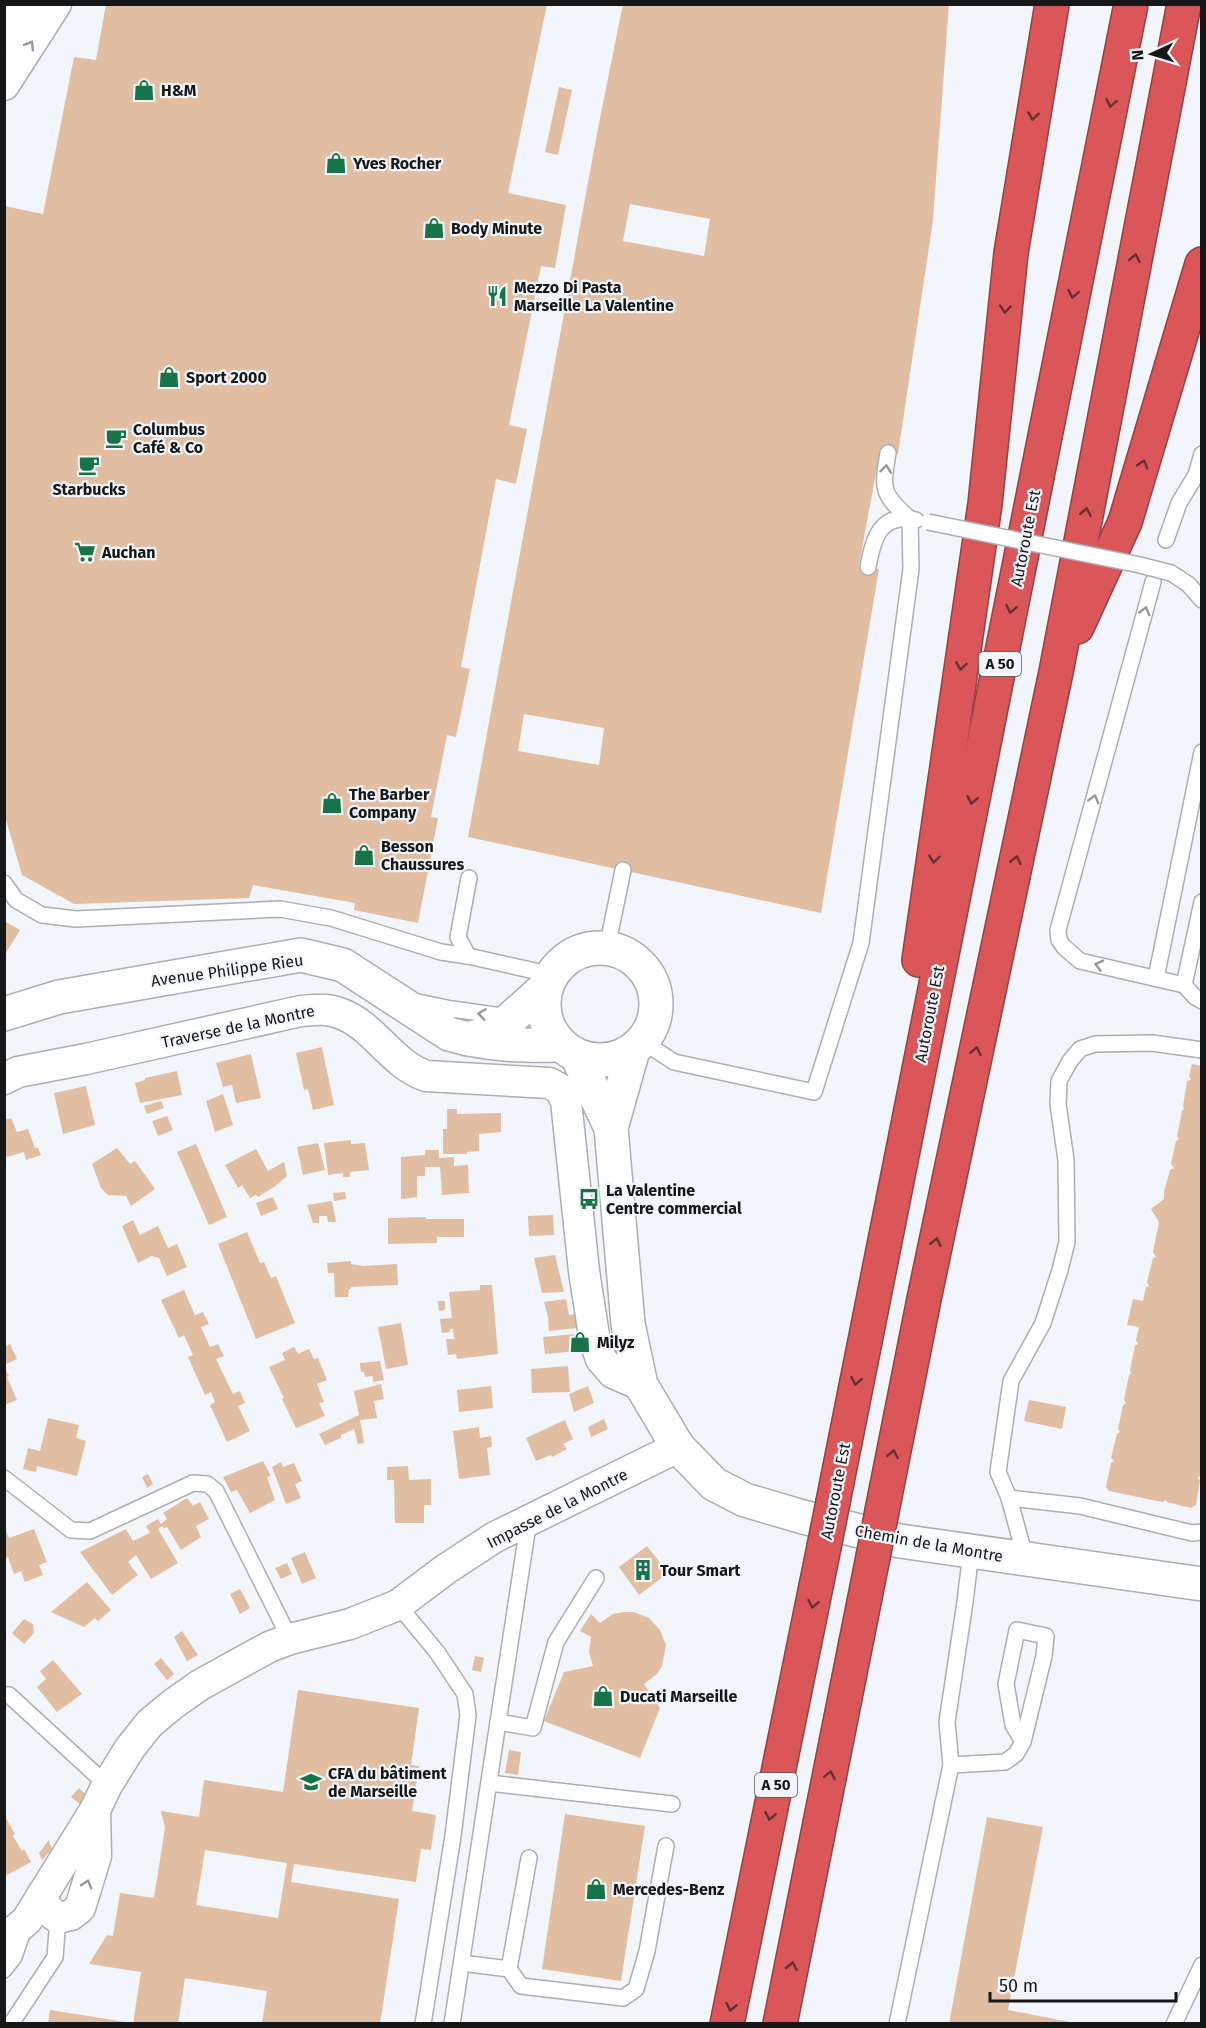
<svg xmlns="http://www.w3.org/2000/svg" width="1206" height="2028" font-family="'Fira Sans',sans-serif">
	<rect width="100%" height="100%" fill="#f2f5f9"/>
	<g fill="#e1bea2" fill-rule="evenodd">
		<polygon points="106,4 547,4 508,193 566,205 555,268 541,266 509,425 527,429 516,484 496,479 461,667 470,669 456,737 447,735 431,817 438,818 418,923 354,910 355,903 253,885 249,898 74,904 22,875 4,813 4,206 43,214 74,57 96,60"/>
		<path d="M623,4H949L933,220L898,454L880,451L859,565L879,569L821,913L468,837L598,128ZM630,204L710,219L704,256L623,241ZM524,714L604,728L599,765L518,751Z"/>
		<polygon points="559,87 572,90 558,155 545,152"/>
		<polygon points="4,921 20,930 4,956"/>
		<polygon points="322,1047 334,1105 313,1110 308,1089 304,1090 296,1053"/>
		<polygon points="251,1054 261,1098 236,1103 232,1085 223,1087 216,1063"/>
		<polygon points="1192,1064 1202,1066 1202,1474 1197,1478 1200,1480 1196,1505 1191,1508 1167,1502 1166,1500 1162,1502 1109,1491 1106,1487 1111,1463 1114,1461 1111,1458 1117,1434 1120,1432 1118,1429 1123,1405 1126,1403 1124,1400 1129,1375 1131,1374 1130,1370 1135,1346 1138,1344 1136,1340 1139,1327 1127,1325 1133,1299 1143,1301 1146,1287 1149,1286 1147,1282 1153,1258 1156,1257 1153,1252 1159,1222 1151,1209 1164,1199 1164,1192 1170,1170 1174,1168 1171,1164 1176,1141 1179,1139 1177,1136 1182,1111 1184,1109 1183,1106 1187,1081 1191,1080 1189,1076"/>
		<polygon points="177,1071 182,1095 140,1103 135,1083 145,1080 145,1078"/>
		<polygon points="86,1086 95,1125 63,1134 54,1093"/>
		<polygon points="223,1094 233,1125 215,1132 206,1101"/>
		<polygon points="161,1101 164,1108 147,1114 144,1106"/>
		<polygon points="447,1109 457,1109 457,1114 501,1113 501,1132 479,1134 479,1151 467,1152 467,1154 443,1154 443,1129 447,1129"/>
		<polygon points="167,1116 173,1130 158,1136 152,1121"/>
		<polygon points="11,1118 17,1132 28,1129 35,1148 38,1148 41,1155 26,1160 24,1152 7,1157 4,1150 4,1120"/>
		<polygon points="351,1140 351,1144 365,1143 369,1170 350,1172 350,1177 343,1177 343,1173 328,1175 324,1143"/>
		<polygon points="318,1143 325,1170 303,1175 297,1147"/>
		<polygon points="196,1144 227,1217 209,1225 177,1152"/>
		<polygon points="117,1148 130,1164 135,1161 155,1189 131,1206 126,1196 108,1195 101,1188 92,1164"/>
		<polygon points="256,1149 268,1171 284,1162 287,1176 274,1187 258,1197 256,1195 250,1198 242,1185 238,1188 225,1165"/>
		<polygon points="425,1150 439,1150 439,1158 454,1157 454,1166 468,1165 469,1193 442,1195 440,1167 425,1167 425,1176 417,1176 417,1197 401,1199 401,1157 425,1155"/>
		<polygon points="345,1192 346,1199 334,1201 333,1193"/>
		<polygon points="273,1197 278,1209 261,1216 256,1203"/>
		<polygon points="332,1201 336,1222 328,1222 327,1216 319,1216 319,1223 313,1223 307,1205"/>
		<polygon points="553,1215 554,1235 529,1236 528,1216"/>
		<polygon points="426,1217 426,1219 464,1219 464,1237 437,1237 437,1243 388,1244 388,1218"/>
		<polygon points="133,1220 140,1235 158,1226 168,1248 177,1244 187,1267 167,1276 159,1258 152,1256 138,1263 122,1226"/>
		<polygon points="247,1232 260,1263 264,1262 271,1278 276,1276 295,1323 256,1339 218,1244"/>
		<polygon points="555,1255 564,1292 542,1293 534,1258"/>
		<polygon points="351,1261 351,1264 363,1266 397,1264 398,1285 351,1287 351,1289 349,1289 348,1297 335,1297 334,1273 328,1273 327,1263"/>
		<polygon points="480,1285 492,1285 498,1354 457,1359 456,1354 448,1355 446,1339 454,1339 453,1329 450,1329 450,1332 442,1333 440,1319 452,1318 449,1292 480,1290"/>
		<polygon points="184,1290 195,1315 203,1312 209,1324 201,1327 210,1347 218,1344 224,1356 216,1359 233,1394 240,1391 245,1403 238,1406 250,1431 227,1442 210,1405 215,1402 211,1392 205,1395 188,1357 193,1355 184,1335 179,1338 161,1300"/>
		<polygon points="566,1299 569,1315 583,1313 586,1327 549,1331 548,1317 544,1302"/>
		<polygon points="438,1301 445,1301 445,1310 439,1311"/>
		<polygon points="401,1323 408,1365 386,1369 378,1327"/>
		<polygon points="586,1333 589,1350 545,1354 543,1337"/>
		<polygon points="10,1344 17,1359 4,1365 4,1347"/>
		<polygon points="294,1347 298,1354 309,1349 314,1359 318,1358 327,1380 317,1384 324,1402 319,1403 325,1416 296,1428 282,1399 284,1398 269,1367 285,1360 282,1353"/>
		<polygon points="380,1361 384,1380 373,1382 373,1376 365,1377 364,1372 361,1372 360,1363"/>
		<polygon points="568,1366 570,1392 532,1393 531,1369"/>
		<polygon points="4,1367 9,1376 7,1377 17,1400 4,1405"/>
		<polygon points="381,1384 384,1399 374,1401 377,1418 360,1420 364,1443 358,1444 354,1429 341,1435 341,1438 325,1445 319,1434 359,1415 354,1391"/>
		<polygon points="491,1386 493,1408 459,1412 457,1390"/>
		<polygon points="588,1386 594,1403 574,1412 569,1394"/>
		<polygon points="1029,1400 1066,1407 1062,1429 1024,1421"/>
		<polygon points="48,1418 79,1425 76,1438 86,1441 77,1476 37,1466 36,1472 23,1469 28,1448 40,1451"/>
		<polygon points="604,1419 608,1429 591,1437 588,1427"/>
		<polygon points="565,1420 573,1439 563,1444 567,1449 552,1457 551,1455 536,1461 526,1438"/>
		<polygon points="479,1427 480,1438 491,1436 492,1447 487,1448 490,1475 459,1479 453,1431"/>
		<polygon points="263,1461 271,1476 267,1477 275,1500 250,1513 237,1490 231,1492 223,1477"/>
		<polygon points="281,1462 283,1467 294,1463 302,1481 295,1484 301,1498 286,1504 272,1467"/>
		<polygon points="408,1466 409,1480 431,1479 431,1505 424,1505 424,1523 395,1523 394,1480 387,1480 387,1467"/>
		<polygon points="148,1474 153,1484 147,1488 142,1477"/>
		<polygon points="187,1498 193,1506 200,1502 209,1519 196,1526 201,1537 181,1550 167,1527 164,1528 162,1526 158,1529 178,1563 151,1579 136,1555 128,1562 138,1575 112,1595 80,1552 126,1529 133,1541 150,1533 146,1526 158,1519 161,1524 167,1519 163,1513"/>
		<polygon points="4,1526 9,1538 34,1529 47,1562 39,1565 43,1575 25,1582 21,1571 14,1574 8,1557 4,1559"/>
		<polygon points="647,1546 668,1573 639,1595 619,1567"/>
		<polygon points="305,1552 316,1578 302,1584 291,1558"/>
		<polygon points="287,1563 292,1574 281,1579 275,1568"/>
		<polygon points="87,1582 111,1610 98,1621 95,1618 84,1627 51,1612"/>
		<polygon points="240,1589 250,1608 240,1614 230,1594"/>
		<polygon points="624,1612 634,1612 649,1618 660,1630 666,1645 662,1666 657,1674 644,1684 660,1708 640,1758 544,1721 564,1672 593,1666 589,1652 591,1637 580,1631 591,1614 600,1623 613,1614"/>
		<polygon points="24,1619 33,1624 34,1633 24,1644 12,1633"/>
		<polygon points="182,1631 198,1655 187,1661 174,1637"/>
		<polygon points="475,1656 484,1658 481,1672 472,1670"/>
		<polygon points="161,1658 174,1674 167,1680 154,1664"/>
		<polygon points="53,1660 82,1694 57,1712 37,1687 46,1679 40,1671"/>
		<path d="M298,1690L419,1708L411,1765L419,1766L412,1811L436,1815L431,1850L421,1849L416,1882L294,1864L291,1882L399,1899L380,2024H262L267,1991L185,1978L178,2024H133L141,1972L89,1964L107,1935L113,1936L120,1893L154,1898L165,1828L161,1811L199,1817L204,1780L283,1792ZM205,1850L287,1863L278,1918L196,1905Z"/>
		<polygon points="509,1750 521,1752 518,1775 505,1773"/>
		<polygon points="79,1788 85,1794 81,1805 71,1797"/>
		<polygon points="565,1814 645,1826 621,1981 542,1969"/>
		<polygon points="4,1815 15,1834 13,1836 22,1851 24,1849 31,1862 7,1875 4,1871"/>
		<polygon points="987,1817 1043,1827 1008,2010 1080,2024 949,2024"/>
		<polygon points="49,1840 52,1849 42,1860 39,1853"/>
		<polygon points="50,2010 126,2022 126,2024 48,2024"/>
	</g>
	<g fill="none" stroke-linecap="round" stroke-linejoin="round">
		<defs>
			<g id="service">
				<polyline points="1166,540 1179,503 1196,475 1202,454"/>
				<path d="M868,567C873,539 880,512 916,520"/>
				<polyline points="1171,573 1188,584 1202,600"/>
				<polyline points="1153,582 1058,930 1059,940 1064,947 1080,961 1184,985 1195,997 1202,1001"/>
				<polyline points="469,878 458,937 468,956 553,975"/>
				<polyline points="4,883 16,900 42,915 76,919 280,909 331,918 441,952 468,956"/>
				<polyline points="607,948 623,870"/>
				<polyline points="1156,978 1202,752"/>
				<polyline points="1184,985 1202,902"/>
				<polyline points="418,1002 452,1009 510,1017"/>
				<path d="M642,1041L674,1062L814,1092L861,943L911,569L910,519C881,494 882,489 888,453"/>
				<polyline points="4,1478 71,1530 90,1531 193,1483 207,1484 216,1491 290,1639"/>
				<polyline points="1009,1498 1080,1506 1192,1533 1202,1532"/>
				<polyline points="1026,1560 1009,1498 998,1472 1011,1381 1043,1323 1060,1270 1067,1242 1066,1160 1058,1104 1059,1081 1070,1061 1080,1049 1095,1044 1152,1043 1202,1050"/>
				<polyline points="398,1605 437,1652 465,1694 468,1715 453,1836 423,2024"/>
				<polyline points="4,1695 9,1695 107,1785"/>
				<polyline points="498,1722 533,1728 556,1642 596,1578"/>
				<polyline points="951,1765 1005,1762 1016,1754 1023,1742 1044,1656 1046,1636 1017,1630 1006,1684 1013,1725 1023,1742"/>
				<polyline points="489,1783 672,1804"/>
				<polyline points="462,1963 509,1969 529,1858"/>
				<polyline points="509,1969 521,1986 623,1998 636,1989 647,1951 666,1846"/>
				<polyline points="4,1970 14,1957 23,1931"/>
				<polyline points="11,2024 55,1957 58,1918"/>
				<polyline points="452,2024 529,1519"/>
				<polyline points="897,2024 951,1765 947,1722 965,1602 971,1552"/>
				<polyline points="1174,2024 1202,1965"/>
			</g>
			<g id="minor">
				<polyline points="4,38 24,4"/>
				<polyline points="4,85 56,4"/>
				<path d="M4,1079L18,1072L86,1059L301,1011C314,1010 326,1008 339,1013C373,1024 391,1064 426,1076L549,1083L560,1089L566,1101L584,1271L595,1342L601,1359L613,1373L641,1385"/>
				<path d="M42,1895C45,1906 49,1912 58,1918L71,1915L80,1908L96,1856L95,1810"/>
				<polyline points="4,1940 27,1920 95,1810 107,1785 130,1748 150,1723 173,1704 200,1685 269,1647 290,1639 350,1624 398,1605 446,1569 495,1537 678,1447"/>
			</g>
			<g id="tertiary">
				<circle cx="600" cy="1004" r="56"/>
				<path d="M4,1014L59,997L301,955L343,965L449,1034C486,1045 523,1046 562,1045"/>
				<polyline points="468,1039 497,1031 547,986"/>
				<polyline points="633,1050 611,1128 628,1324 641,1385 678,1447 714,1484 745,1500 803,1517 900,1541 1202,1584"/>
				<polyline points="577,1056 611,1128"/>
			</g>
			<g id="motorway">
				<polyline points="1077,627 1125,522 1202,264"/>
				<polyline points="919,960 985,504 1011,253 1052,4"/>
				<polyline points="833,1502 1131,4"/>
				<polyline points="882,1511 924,1299 1056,672 1184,4"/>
				<polyline points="727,2024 824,1547"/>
				<polyline points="780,2024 873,1557"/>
			</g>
		</defs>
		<use href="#service" stroke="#abaeb2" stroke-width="18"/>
		<use href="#minor" stroke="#abaeb2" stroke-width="33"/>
		<use href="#tertiary" stroke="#abaeb2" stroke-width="36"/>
		<use href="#motorway" stroke="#964043" stroke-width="36"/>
		<use href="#service" stroke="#fff" stroke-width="15"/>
		<use href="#minor" stroke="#fff" stroke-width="30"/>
		<use href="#tertiary" stroke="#fff" stroke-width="33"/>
		<use href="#motorway" stroke="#db5659" stroke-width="33"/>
		<defs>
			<polyline id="service-bridge" points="928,522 1140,565 1171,573"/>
			<g id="motorway-bridge">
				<polyline points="824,1547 833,1502"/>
				<polyline points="873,1557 882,1511"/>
			</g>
		</defs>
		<use href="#service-bridge" stroke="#abaeb2" stroke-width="18" stroke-linecap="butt"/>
		<use href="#motorway-bridge" stroke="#964043" stroke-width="36" stroke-linecap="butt"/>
		<use href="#service-bridge" stroke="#fff" stroke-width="15"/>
		<use href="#motorway-bridge" stroke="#db5659" stroke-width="33"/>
	</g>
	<defs><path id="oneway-chevron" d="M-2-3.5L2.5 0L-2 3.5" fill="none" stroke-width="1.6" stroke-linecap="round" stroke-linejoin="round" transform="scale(1.5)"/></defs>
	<g stroke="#969798">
		<use href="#oneway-chevron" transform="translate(30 45) rotate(-58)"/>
		<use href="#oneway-chevron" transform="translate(886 469) rotate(-83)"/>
		<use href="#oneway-chevron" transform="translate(1145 611) rotate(-75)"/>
		<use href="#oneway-chevron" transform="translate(1094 799) rotate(-75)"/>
		<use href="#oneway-chevron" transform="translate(1099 965) rotate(-166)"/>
		<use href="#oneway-chevron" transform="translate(482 1014) rotate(-172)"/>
		<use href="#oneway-chevron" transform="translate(87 1884) rotate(-73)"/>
	</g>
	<g stroke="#653033">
		<use href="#oneway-chevron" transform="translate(1111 103) rotate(101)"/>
		<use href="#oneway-chevron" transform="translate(1033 116) rotate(99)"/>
		<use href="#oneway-chevron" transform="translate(1135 258) rotate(-79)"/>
		<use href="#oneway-chevron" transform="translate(1073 294) rotate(101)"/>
		<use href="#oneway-chevron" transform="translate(1005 309) rotate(96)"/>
		<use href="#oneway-chevron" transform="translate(1143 464) rotate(-73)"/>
		<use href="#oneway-chevron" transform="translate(1086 512) rotate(-79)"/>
		<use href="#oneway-chevron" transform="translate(1011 609) rotate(101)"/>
		<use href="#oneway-chevron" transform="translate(961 666) rotate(98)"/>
		<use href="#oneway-chevron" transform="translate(972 800) rotate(101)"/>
		<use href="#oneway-chevron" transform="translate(934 859) rotate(98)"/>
		<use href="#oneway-chevron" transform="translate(1016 860) rotate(-78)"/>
		<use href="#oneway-chevron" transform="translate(976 1051) rotate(-78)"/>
		<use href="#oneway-chevron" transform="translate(936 1242) rotate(-78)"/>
		<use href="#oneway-chevron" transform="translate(856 1381) rotate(101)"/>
		<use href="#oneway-chevron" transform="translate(893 1454) rotate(-79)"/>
		<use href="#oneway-chevron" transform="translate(813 1604) rotate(102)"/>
		<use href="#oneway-chevron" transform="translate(830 1775) rotate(-79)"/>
		<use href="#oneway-chevron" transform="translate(770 1816) rotate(102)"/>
		<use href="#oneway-chevron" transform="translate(792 1966) rotate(-79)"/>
		<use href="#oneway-chevron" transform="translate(731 2007) rotate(102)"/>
	</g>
	<defs>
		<symbol id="shop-bare" viewBox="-9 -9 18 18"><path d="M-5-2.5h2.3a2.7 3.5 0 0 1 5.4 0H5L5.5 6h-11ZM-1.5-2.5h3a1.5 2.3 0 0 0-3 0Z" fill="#177449" stroke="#f2f5f9" stroke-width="2.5" paint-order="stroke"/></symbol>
		<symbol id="restaurant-bare" viewBox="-9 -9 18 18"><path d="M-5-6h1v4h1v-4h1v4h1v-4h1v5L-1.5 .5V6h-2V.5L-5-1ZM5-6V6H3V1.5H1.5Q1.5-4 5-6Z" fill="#177449" stroke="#f2f5f9" stroke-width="2.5" paint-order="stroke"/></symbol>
		<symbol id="cafe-bare" viewBox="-9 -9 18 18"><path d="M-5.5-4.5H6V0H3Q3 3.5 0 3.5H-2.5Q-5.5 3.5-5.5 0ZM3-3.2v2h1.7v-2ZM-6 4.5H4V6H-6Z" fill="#177449" stroke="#f2f5f9" stroke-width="2.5" paint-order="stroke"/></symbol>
		<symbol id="supermarket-bare" viewBox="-9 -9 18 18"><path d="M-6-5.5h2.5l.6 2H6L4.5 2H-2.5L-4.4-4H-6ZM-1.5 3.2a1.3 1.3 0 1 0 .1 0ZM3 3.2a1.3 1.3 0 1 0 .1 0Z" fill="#177449" stroke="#f2f5f9" stroke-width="2.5" paint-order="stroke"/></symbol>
		<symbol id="bus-bare" viewBox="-9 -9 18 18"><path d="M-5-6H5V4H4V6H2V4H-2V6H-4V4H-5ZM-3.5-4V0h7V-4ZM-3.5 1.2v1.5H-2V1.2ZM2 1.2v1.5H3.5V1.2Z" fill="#177449" stroke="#f2f5f9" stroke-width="2.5" paint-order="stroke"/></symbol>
		<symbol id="building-bare" viewBox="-9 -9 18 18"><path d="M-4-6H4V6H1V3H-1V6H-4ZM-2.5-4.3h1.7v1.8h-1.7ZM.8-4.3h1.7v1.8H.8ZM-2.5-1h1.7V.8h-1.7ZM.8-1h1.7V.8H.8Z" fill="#177449" stroke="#f2f5f9" stroke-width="2.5" paint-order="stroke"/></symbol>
		<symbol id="university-bare" viewBox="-9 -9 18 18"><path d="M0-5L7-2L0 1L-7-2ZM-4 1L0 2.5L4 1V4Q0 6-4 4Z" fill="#177449" stroke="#f2f5f9" stroke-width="2.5" paint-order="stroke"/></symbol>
	</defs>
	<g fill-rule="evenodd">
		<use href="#shop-bare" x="129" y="75" width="30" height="30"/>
		<use href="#shop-bare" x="321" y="148" width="30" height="30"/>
		<use href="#shop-bare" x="419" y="213" width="30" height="30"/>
		<use href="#restaurant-bare" x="482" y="281" width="30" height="30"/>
		<use href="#shop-bare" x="154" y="362" width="30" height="30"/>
		<use href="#cafe-bare" x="101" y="423" width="30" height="30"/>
		<use href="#cafe-bare" x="74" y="450" width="30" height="30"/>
		<use href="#supermarket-bare" x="70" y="537" width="30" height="30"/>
		<use href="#shop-bare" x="317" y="788" width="30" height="30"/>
		<use href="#shop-bare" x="349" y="840" width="30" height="30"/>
		<use href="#bus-bare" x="574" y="1184" width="30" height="30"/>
		<use href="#shop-bare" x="565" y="1327" width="30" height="30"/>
		<use href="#building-bare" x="628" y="1555" width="30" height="30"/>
		<use href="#shop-bare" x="588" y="1681" width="30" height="30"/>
		<use href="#university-bare" x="296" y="1767" width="30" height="30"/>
		<use href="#shop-bare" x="581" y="1874" width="30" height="30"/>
	</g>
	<g text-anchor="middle" stroke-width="4.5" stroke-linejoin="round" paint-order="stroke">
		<g fill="#f2f5f9" stroke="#585a5c" stroke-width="1.5">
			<rect x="979" y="652" width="42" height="24" rx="4.5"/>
			<rect x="755" y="1773" width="42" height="24" rx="4.5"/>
		</g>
		<g font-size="15" font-weight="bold" fill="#161719">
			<text x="1000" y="669">A 50</text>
			<text x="776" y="1790">A 50</text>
		</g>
		<g font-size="16" font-weight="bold" fill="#161719" stroke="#f2f5f9" text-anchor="start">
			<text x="161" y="96">H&amp;M</text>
			<text x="353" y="169">Yves Rocher</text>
			<text x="451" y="234">Body Minute</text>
			<text x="514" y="293">Mezzo Di Pasta<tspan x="514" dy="18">Marseille La Valentine</tspan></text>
			<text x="186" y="383">Sport 2000</text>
			<text x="133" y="435">Columbus<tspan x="133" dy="18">Café &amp; Co</tspan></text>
			<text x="89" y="495" text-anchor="middle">Starbucks</text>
			<text x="102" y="558">Auchan</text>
			<text x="349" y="800">The Barber<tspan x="349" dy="18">Company</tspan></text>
			<text x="381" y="852">Besson<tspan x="381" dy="18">Chaussures</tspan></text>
			<text x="606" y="1196">La Valentine<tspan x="606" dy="18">Centre commercial</tspan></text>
			<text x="597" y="1348">Milyz</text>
			<text x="660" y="1576">Tour Smart</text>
			<text x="620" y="1702">Ducati Marseille</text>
			<text x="328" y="1779">CFA du bâtiment<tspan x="328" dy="18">de Marseille</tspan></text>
			<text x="613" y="1895">Mercedes-Benz</text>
		</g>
		<g font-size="16" fill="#161719" stroke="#f2f5f9">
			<text transform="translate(1025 538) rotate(-79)" y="6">Autoroute Est</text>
			<text transform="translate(227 970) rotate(-8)" y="6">Avenue Philippe Rieu</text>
			<text transform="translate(929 1014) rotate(-79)" y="6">Autoroute Est</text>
			<text transform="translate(238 1026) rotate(-12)" y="6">Traverse de la Montre</text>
			<text transform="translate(835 1491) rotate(-79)" y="6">Autoroute Est</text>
			<text transform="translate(557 1508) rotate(-27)" y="6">Impasse de la Montre</text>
			<text transform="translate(929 1543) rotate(10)" y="6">Chemin de la Montre</text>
		</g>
	</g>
	<rect width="1206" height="2028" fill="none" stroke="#161719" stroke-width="12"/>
	<g transform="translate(1152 54) rotate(266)" stroke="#f2f5f9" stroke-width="4.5" paint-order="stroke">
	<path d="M0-4.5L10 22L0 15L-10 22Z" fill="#161719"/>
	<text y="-9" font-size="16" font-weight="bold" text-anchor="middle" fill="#161719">N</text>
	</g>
	<path d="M990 1992v9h186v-9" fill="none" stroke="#161719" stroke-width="3"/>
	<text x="999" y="1992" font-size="18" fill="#161719" stroke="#f2f5f9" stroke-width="4.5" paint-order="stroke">50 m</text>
</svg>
